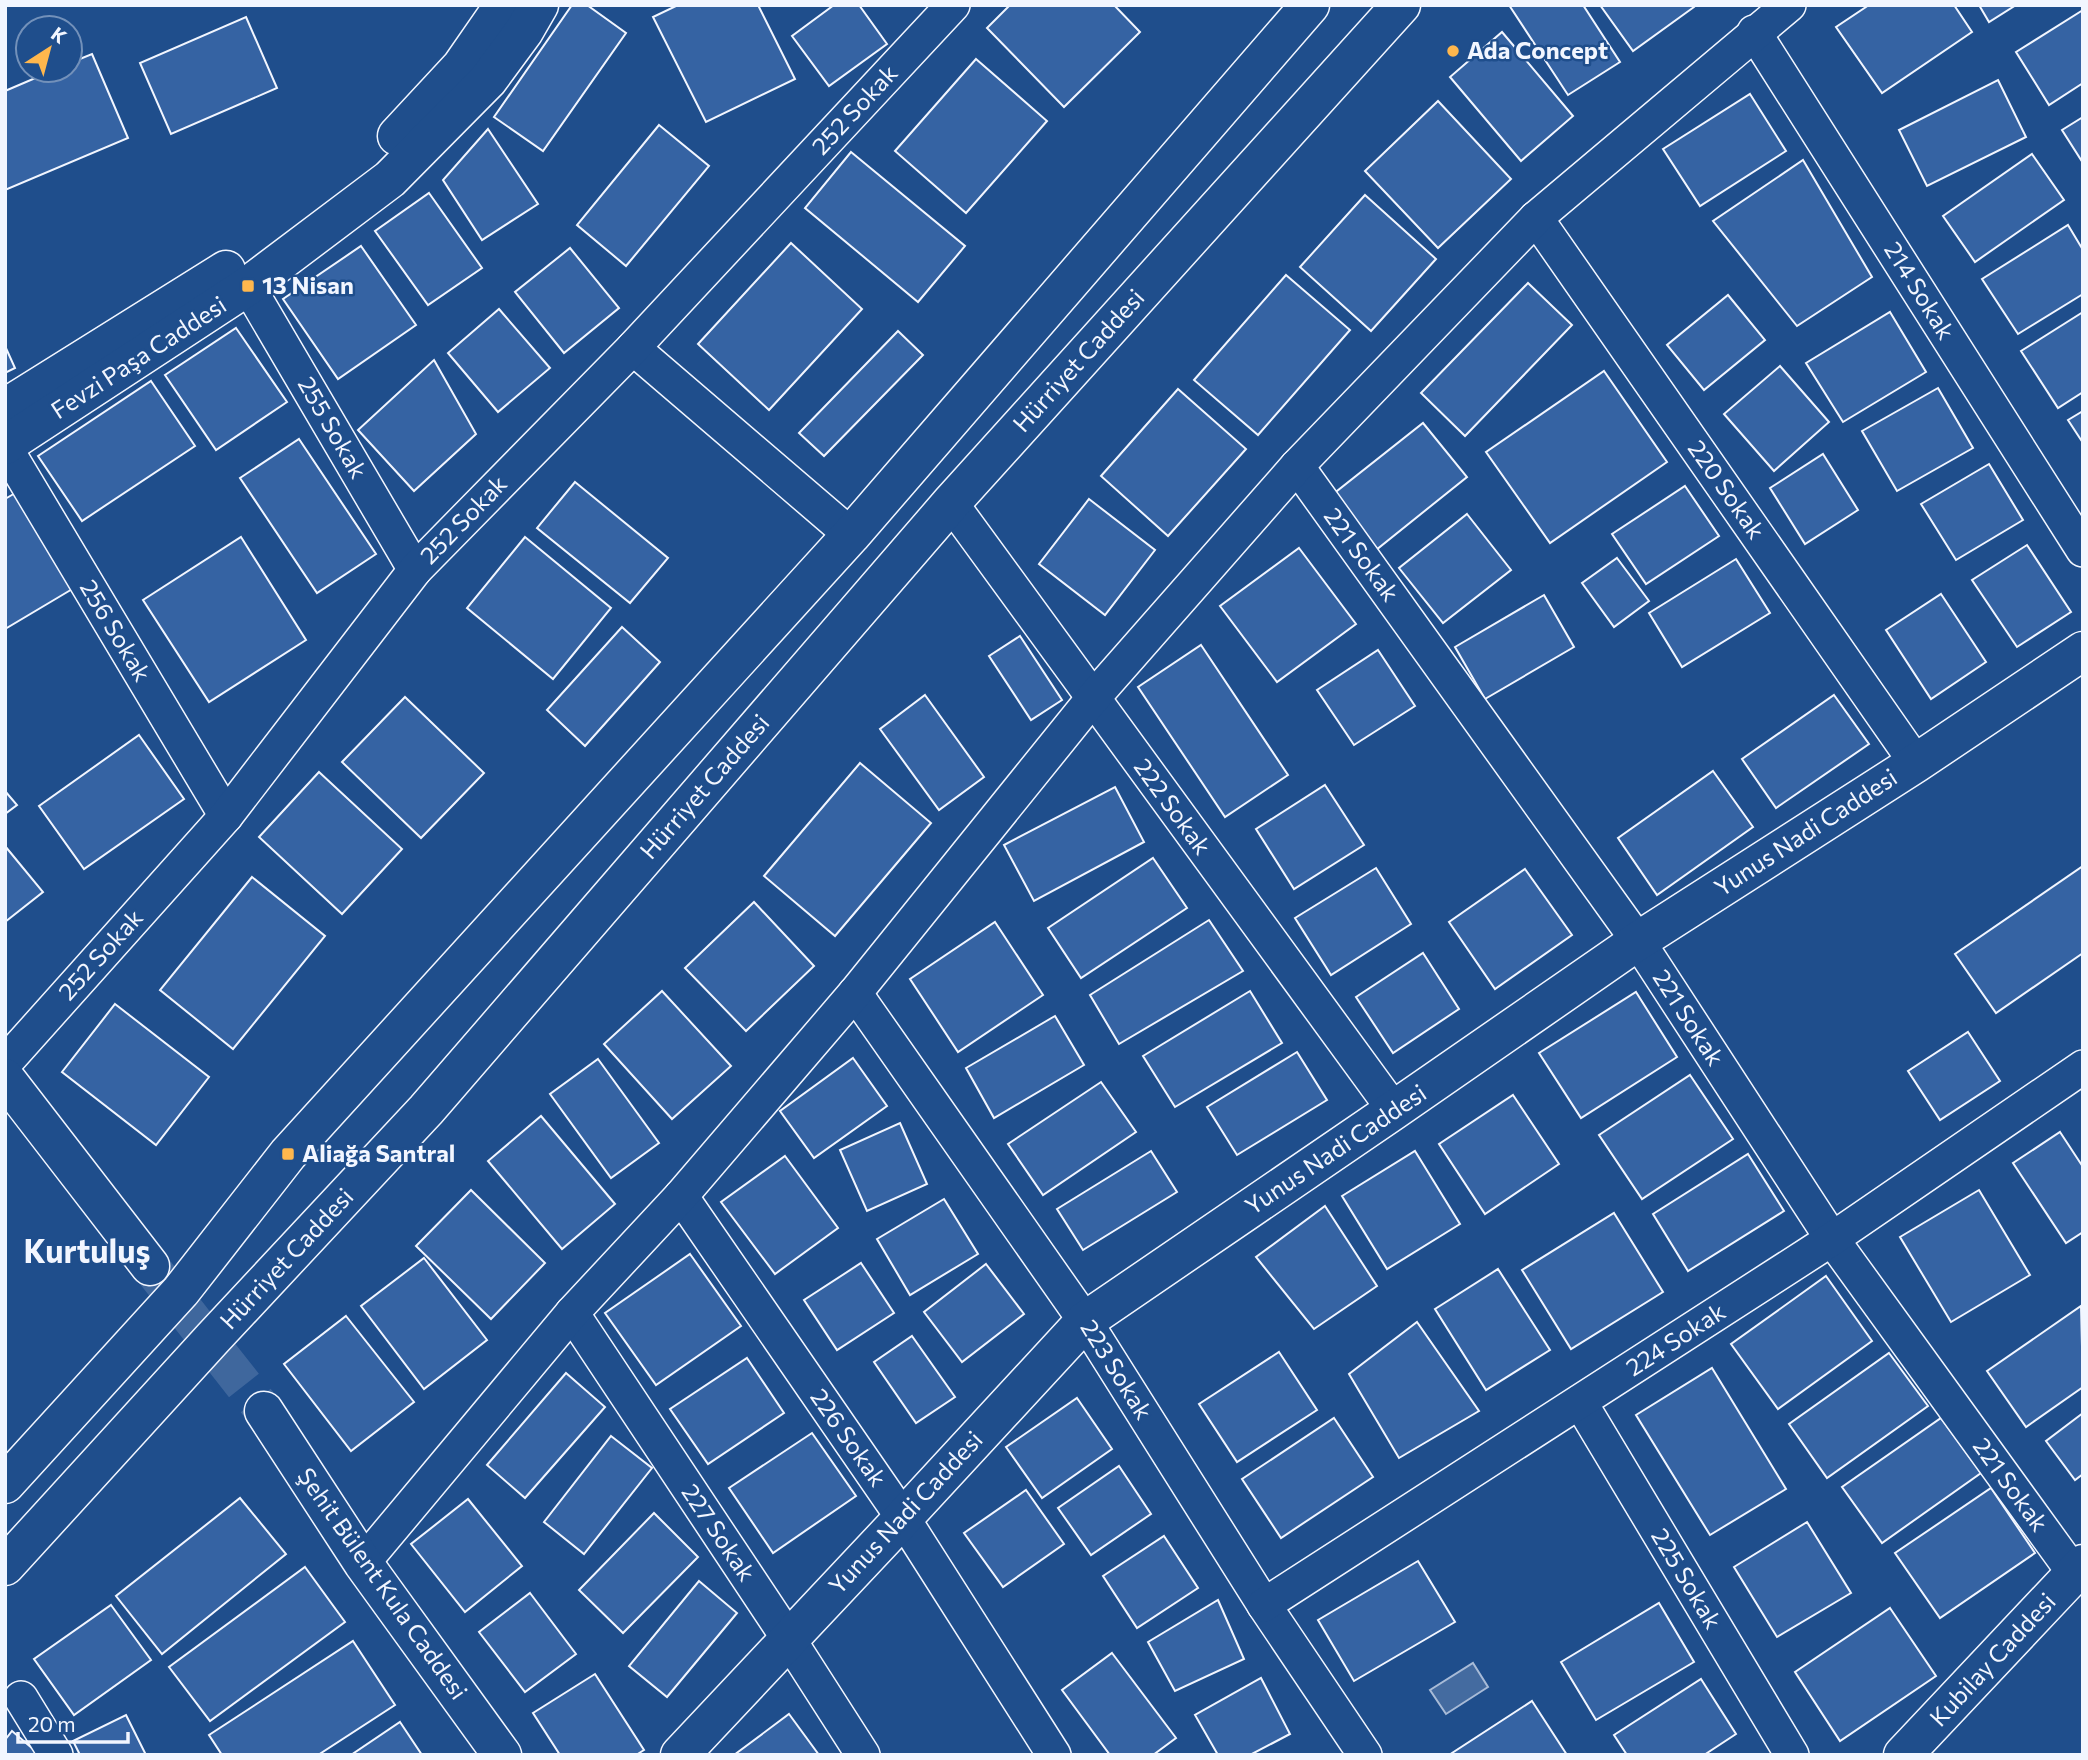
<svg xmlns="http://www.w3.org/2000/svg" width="2088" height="1760" font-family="Commissioner,sans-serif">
	<rect width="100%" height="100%" fill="#1f4e8c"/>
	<polygon fill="#446ba0" stroke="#a8bbd7" stroke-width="2" points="1473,1663 1488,1687 1446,1714 1430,1690"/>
	<g fill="#3563a3" stroke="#f2f6ff" stroke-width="2">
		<polygon points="572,5 587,5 626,33 543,151 494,117"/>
		<polygon points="678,5 758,5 795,79 706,122 653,17"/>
		<polygon points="834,5 859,5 887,44 829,86 792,36"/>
		<polygon points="1010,5 1114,5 1140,32 1064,107 987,28"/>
		<polygon points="1509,5 1583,5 1620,62 1568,95"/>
		<polygon points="1600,5 1693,5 1694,7 1633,51"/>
		<polygon points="1869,5 1954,5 1972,32 1882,93 1836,27"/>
		<polygon points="1979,5 2016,5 1989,22"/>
		<polygon points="2083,10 2083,83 2049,105 2016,52"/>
		<polygon points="246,17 277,88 171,134 140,63"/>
		<polygon points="1502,32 1573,116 1521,161 1450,77"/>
		<polygon points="92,54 128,138 5,190 5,91 54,70 70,70 70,63"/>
		<polygon points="976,59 1047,121 966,213 895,151"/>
		<polygon points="1998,80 2026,137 1927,186 1899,130"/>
		<polygon points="1750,94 1786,151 1700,206 1663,149"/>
		<polygon points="1438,101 1511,179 1438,248 1365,171"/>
		<polygon points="2083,117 2083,163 2062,130"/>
		<polygon points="659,125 709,166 626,266 577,225"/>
		<polygon points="488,129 538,204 482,240 443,180"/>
		<polygon points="851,152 965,246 918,302 805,208"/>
		<polygon points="2032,154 2064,200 1975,262 1943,216"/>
		<polygon points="1803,160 1872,277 1797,326 1713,221"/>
		<polygon points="429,193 482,268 428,305 375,231"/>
		<polygon points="1365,195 1436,259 1371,331 1300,267"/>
		<polygon points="2068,225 2083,250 2083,294 2018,334 1982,279"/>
		<polygon points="791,243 862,309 769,410 698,344"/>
		<polygon points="361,246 416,325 338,379 283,299"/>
		<polygon points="570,248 619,308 564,353 515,292"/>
		<polygon points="1286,275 1350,330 1258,435 1194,380"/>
		<polygon points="1528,283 1572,325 1465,436 1421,393"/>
		<polygon points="1728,295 1765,340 1704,390 1667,345"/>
		<polygon points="499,309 550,368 498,412 448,353"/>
		<polygon points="1890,312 1926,372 1843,422 1806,363"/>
		<polygon points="2083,312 2083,392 2058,408 2021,351"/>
		<polygon points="236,328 287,402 216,450 165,375"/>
		<polygon points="898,331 923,355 824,456 799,433"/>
		<polygon points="5,346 15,368 5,373"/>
		<polygon points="434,360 476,434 414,491 358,430"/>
		<polygon points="1780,366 1829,422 1774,471 1724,414"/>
		<polygon points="1604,371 1667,462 1550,543 1486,452"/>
		<polygon points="151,381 195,446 82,521 38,456"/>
		<polygon points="1938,388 1973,448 1897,491 1862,431"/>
		<polygon points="1178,389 1246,449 1168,536 1101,476"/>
		<polygon points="2083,411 2083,443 2068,420"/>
		<polygon points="1423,423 1467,477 1376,550 1332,495"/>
		<polygon points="299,439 376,554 317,593 240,478"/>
		<polygon points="1823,454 1858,510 1805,544 1770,488"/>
		<polygon points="1989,464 2023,520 1956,560 1921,504"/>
		<polygon points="575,482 668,558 630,603 537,528"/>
		<polygon points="1685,486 1719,536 1646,584 1612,534"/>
		<polygon points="17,492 74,588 5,629 5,499"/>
		<polygon points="1089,499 1155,550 1105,615 1039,564"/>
		<polygon points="1467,514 1511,570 1443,623 1399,568"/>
		<polygon points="241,537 306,640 209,702 143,600"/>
		<polygon points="525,537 611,608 553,679 467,608"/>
		<polygon points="2027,545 2071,612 2017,647 1972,580"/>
		<polygon points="1299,548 1356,624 1277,682 1220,606"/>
		<polygon points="1617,558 1649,601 1614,627 1582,583"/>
		<polygon points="1736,559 1770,613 1682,667 1649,613"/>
		<polygon points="1941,594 1986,662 1931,699 1886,630"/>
		<polygon points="1544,595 1574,647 1485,699 1455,647"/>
		<polygon points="622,627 660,662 585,746 547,710"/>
		<polygon points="1020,636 1062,700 1031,720 989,656"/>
		<polygon points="1201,645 1288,775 1225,817 1138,687"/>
		<polygon points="1378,650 1415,706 1354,745 1317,690"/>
		<polygon points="925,695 984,777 939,810 880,729"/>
		<polygon points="1834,695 1869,744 1776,808 1742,759"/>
		<polygon points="405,697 484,773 421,838 342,762"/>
		<polygon points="139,735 184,799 84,869 39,806"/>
		<polygon points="860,763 931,823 835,936 764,876"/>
		<polygon points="1713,771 1753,827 1657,895 1618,838"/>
		<polygon points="319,772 402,849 342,914 259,837"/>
		<polygon points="1325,785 1364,845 1294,889 1256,829"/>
		<polygon points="1115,787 1144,842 1034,901 1004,845"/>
		<polygon points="5,791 17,805 5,814"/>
		<polygon points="5,846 43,892 5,922"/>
		<polygon points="1153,858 1187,908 1081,978 1048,928"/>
		<polygon points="2083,866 2083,953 1996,1013 1955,954"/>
		<polygon points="1376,868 1411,924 1331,975 1295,918"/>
		<polygon points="1525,869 1572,935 1495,989 1449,922"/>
		<polygon points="252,877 325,936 233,1049 160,990"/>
		<polygon points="754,902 814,966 746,1031 685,968"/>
		<polygon points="1209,920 1243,971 1119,1044 1090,995"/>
		<polygon points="995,922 1043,995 958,1052 910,979"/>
		<polygon points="1423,953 1459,1009 1393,1053 1356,997"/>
		<polygon points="662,991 731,1066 672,1119 604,1044"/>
		<polygon points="1250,991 1282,1043 1175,1107 1143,1056"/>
		<polygon points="1636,992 1677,1057 1581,1118 1539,1053"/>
		<polygon points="115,1004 209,1077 156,1145 62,1072"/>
		<polygon points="1055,1016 1084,1065 994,1118 966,1068"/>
		<polygon points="1968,1032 2000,1081 1940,1120 1908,1071"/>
		<polygon points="1297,1052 1327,1100 1237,1155 1207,1107"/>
		<polygon points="853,1058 887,1106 814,1158 780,1111"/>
		<polygon points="598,1059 659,1143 611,1178 550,1094"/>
		<polygon points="1690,1075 1733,1139 1642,1199 1599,1135"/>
		<polygon points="1101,1082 1136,1132 1043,1195 1008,1144"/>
		<polygon points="1513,1095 1559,1164 1485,1214 1439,1144"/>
		<polygon points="541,1116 615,1204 562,1249 488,1161"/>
		<polygon points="900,1123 927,1184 867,1211 840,1150"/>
		<polygon points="2060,1132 2083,1167 2083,1232 2066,1243 2013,1163"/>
		<polygon points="1151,1151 1177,1192 1083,1250 1057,1209"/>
		<polygon points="1415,1151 1460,1224 1387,1269 1342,1196"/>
		<polygon points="1748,1154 1784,1211 1688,1271 1653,1214"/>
		<polygon points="785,1156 838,1228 775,1274 721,1202"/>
		<polygon points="471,1190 545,1263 491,1319 416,1246"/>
		<polygon points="1979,1190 2030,1275 1951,1322 1900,1237"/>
		<polygon points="944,1199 978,1254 910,1295 877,1239"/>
		<polygon points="1325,1206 1377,1286 1314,1329 1256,1257"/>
		<polygon points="1614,1213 1663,1292 1571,1349 1522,1270"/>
		<polygon points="690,1254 741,1326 656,1385 605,1313"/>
		<polygon points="424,1258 487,1340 424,1389 361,1306"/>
		<polygon points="861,1263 894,1313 837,1350 804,1300"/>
		<polygon points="986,1264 1024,1314 962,1362 924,1312"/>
		<polygon points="1498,1269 1550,1350 1486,1390 1435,1309"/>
		<polygon points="1826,1276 1872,1341 1778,1409 1731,1344"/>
		<polygon points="2081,1306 2083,1387 2026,1427 1987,1371"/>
		<polygon points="346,1316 414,1402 351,1451 284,1364"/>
		<polygon points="1417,1322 1479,1411 1399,1458 1349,1374"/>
		<polygon points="912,1336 955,1397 916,1423 874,1362"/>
		<polygon points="1279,1352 1317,1410 1237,1462 1199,1404"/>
		<polygon points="1889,1353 1928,1406 1827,1478 1789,1424"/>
		<polygon points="747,1358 784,1413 708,1464 670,1409"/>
		<polygon points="1712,1368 1786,1489 1710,1535 1636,1415"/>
		<polygon points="566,1373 605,1407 525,1498 487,1465"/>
		<polygon points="1077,1398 1112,1449 1042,1498 1006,1447"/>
		<polygon points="2083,1413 2083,1474 2075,1480 2046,1441"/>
		<polygon points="1334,1418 1373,1477 1281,1538 1242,1479"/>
		<polygon points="1941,1418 1981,1473 1882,1543 1842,1487"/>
		<polygon points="812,1433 856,1496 773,1553 729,1488"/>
		<polygon points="611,1436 652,1468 584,1554 544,1522"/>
		<polygon points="1119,1466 1151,1514 1091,1555 1058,1508"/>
		<polygon points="1991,1488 2035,1553 1940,1618 1895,1553"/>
		<polygon points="1026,1490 1064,1544 1003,1587 964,1533"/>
		<polygon points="240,1498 286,1554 162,1654 116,1596"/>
		<polygon points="468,1499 522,1566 465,1612 411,1544"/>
		<polygon points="654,1513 698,1557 623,1633 579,1590"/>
		<polygon points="1807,1522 1851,1593 1777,1637 1734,1567"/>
		<polygon points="1164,1536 1198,1588 1137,1628 1103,1576"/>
		<polygon points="1418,1561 1455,1622 1354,1681 1318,1620"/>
		<polygon points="305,1567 345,1622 210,1721 169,1667"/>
		<polygon points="699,1581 737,1613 667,1697 629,1666"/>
		<polygon points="530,1593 576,1654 525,1692 479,1632"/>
		<polygon points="1218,1600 1244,1659 1175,1691 1148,1642"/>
		<polygon points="1659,1603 1694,1662 1596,1720 1561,1662"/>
		<polygon points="111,1605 151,1660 74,1715 34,1659"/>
		<polygon points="1890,1608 1936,1676 1840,1741 1795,1672"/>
		<polygon points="353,1641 395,1705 318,1755 222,1755 209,1735"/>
		<polygon points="1112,1653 1176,1738 1153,1755 1110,1755 1062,1690"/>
		<polygon points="595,1674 644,1750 636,1755 560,1755 533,1713"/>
		<polygon points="1261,1678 1290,1734 1250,1755 1218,1755 1195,1715"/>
		<polygon points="1701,1679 1736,1734 1704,1755 1627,1755 1614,1735"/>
		<polygon points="1532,1701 1567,1755 1449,1755"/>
		<polygon points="789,1714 819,1755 734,1755"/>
		<polygon points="126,1715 146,1755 80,1755 73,1741"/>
		<polygon points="400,1722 422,1755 351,1755"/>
		<polygon points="12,1731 40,1755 5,1755 5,1740"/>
	</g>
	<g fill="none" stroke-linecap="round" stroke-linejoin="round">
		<polyline stroke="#3f679d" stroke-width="38" stroke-dasharray="38 19" stroke-linecap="butt" points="150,1266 264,1411"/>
		<defs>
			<g id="minor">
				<polyline points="1754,32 2083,550"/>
				<polyline points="1536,218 1916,763"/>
				<polyline points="248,286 415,570"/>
				<polyline points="633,348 851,535"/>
				<polyline points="5,447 226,816"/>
				<polyline points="1297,466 1638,941 1832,1239 2074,1573"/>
				<polyline points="951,503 1394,1110"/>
				<polyline points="855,993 1085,1321 1264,1605 1365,1755"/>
				<polyline points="5,1063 226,816 415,570 633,348 953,5"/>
				<polyline points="681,1196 903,1518 1054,1755"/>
				<polyline points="572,1313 788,1638 863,1755"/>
				<polyline points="1580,1402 1792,1755"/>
				<polyline points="363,1563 572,1313 681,1196 855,993 1093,698 1297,466 1536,218 1789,5"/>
				<polyline points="1264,1605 1832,1239 2083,1067"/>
				<polyline points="21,1698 56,1755"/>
			</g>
			<g id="tertiary">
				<polyline points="397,136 461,67 504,5"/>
				<polyline points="5,408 226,270"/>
				<polyline points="5,445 248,286 390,179 488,80 524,31 539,5"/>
				<polyline points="5,1078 150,1266"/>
				<polyline points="264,1411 363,1563 502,1755"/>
				<polyline points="680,1755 903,1518 1085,1321 1394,1110 1638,941 1916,763 2083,651"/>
				<polyline points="1903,1755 2083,1564"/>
			</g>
			<g id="trunk">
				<polyline points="5,1484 181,1291 288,1154 851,535 1310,5"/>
				<polyline points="5,1566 213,1338 426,1110 951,503 1401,5"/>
			</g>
		</defs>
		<use href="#minor" stroke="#f2f6ff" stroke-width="36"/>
		<use href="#tertiary" stroke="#f2f6ff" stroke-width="41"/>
		<use href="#trunk" stroke="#f2f6ff" stroke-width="41"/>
		<use href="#minor" stroke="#1f4e8c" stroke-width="33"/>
		<use href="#tertiary" stroke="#1f4e8c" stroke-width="38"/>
		<use href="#trunk" stroke="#1f4e8c" stroke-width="38"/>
	</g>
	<g fill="#ffb74d" stroke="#1f4e8c" stroke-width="2.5">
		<circle cx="1453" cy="51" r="7"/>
		<rect x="241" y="279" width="14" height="14" rx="3.5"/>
		<rect x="281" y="1147" width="14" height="14" rx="3.5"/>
	</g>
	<g text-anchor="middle" stroke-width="5" stroke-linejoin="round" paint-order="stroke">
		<g font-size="24" font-weight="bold" fill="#f2f6ff" stroke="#1f4e8c" text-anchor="start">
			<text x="1467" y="59">Ada Concept</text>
			<text x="262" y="294">13 Nisan</text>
			<text x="302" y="1162">Aliağa Santral</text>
		</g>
		<g font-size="24" fill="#f2f6ff" stroke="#1f4e8c">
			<text transform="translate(855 110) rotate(-47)" y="8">252 Sokak</text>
			<text transform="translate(1919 291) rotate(58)" y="8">214 Sokak</text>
			<text transform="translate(139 358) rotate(-33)" y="8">Fevzi Paşa Caddesi</text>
			<text transform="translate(1079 361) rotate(-48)" y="8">Hürriyet Caddesi</text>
			<text transform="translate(332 428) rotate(60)" y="8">255 Sokak</text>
			<text transform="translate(1726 490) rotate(55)" y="8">220 Sokak</text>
			<text transform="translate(464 520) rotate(-46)" y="8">252 Sokak</text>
			<text transform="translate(1361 555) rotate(54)" y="8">221 Sokak</text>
			<text transform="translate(115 631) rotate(59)" y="8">256 Sokak</text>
			<text transform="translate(705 787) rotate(-49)" y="8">Hürriyet Caddesi</text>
			<text transform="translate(1172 807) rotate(54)" y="8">222 Sokak</text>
			<text transform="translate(1806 833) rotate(-33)" y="8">Yunus Nadi Caddesi</text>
			<text transform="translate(101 955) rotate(-48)" y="8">252 Sokak</text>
			<text transform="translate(1688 1018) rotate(57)" y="8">221 Sokak</text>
			<text transform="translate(1336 1150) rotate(-34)" y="8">Yunus Nadi Caddesi</text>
			<text transform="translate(287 1259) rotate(-47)" y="8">Hürriyet Caddesi</text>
			<text transform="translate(1676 1340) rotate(-33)" y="8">224 Sokak</text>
			<text transform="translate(1116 1370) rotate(58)" y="8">223 Sokak</text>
			<text transform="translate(848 1438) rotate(55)" y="8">226 Sokak</text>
			<text transform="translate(2010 1485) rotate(54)" y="8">221 Sokak</text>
			<text transform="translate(906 1513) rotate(-47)" y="8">Yunus Nadi Caddesi</text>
			<text transform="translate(718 1533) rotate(56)" y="8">227 Sokak</text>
			<text transform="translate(1686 1579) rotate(59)" y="8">225 Sokak</text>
			<text transform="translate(382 1584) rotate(55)" y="8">Şehit Bülent Kula Caddesi</text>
			<text transform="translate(1993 1660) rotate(-47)" y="8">Kubilay Caddesi</text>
		</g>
		<g font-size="32" font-weight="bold" fill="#f2f6ff" stroke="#1f4e8c">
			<text x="87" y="1263">Kurtuluş</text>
		</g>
	</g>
	<rect width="2088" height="1760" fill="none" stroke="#f2f6ff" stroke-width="14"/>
	<g transform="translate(49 49) rotate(36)"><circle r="33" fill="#1f4e8c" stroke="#7391ba" stroke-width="2"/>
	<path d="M0-5L12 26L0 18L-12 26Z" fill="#ffb74d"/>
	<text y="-10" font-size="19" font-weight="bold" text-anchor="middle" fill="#f2f6ff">K</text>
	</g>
	<path d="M18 1732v10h110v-10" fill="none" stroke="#f2f6ff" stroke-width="3.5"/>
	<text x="28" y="1732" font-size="21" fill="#f2f6ff" stroke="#1f4e8c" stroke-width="5" paint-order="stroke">20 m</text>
</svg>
